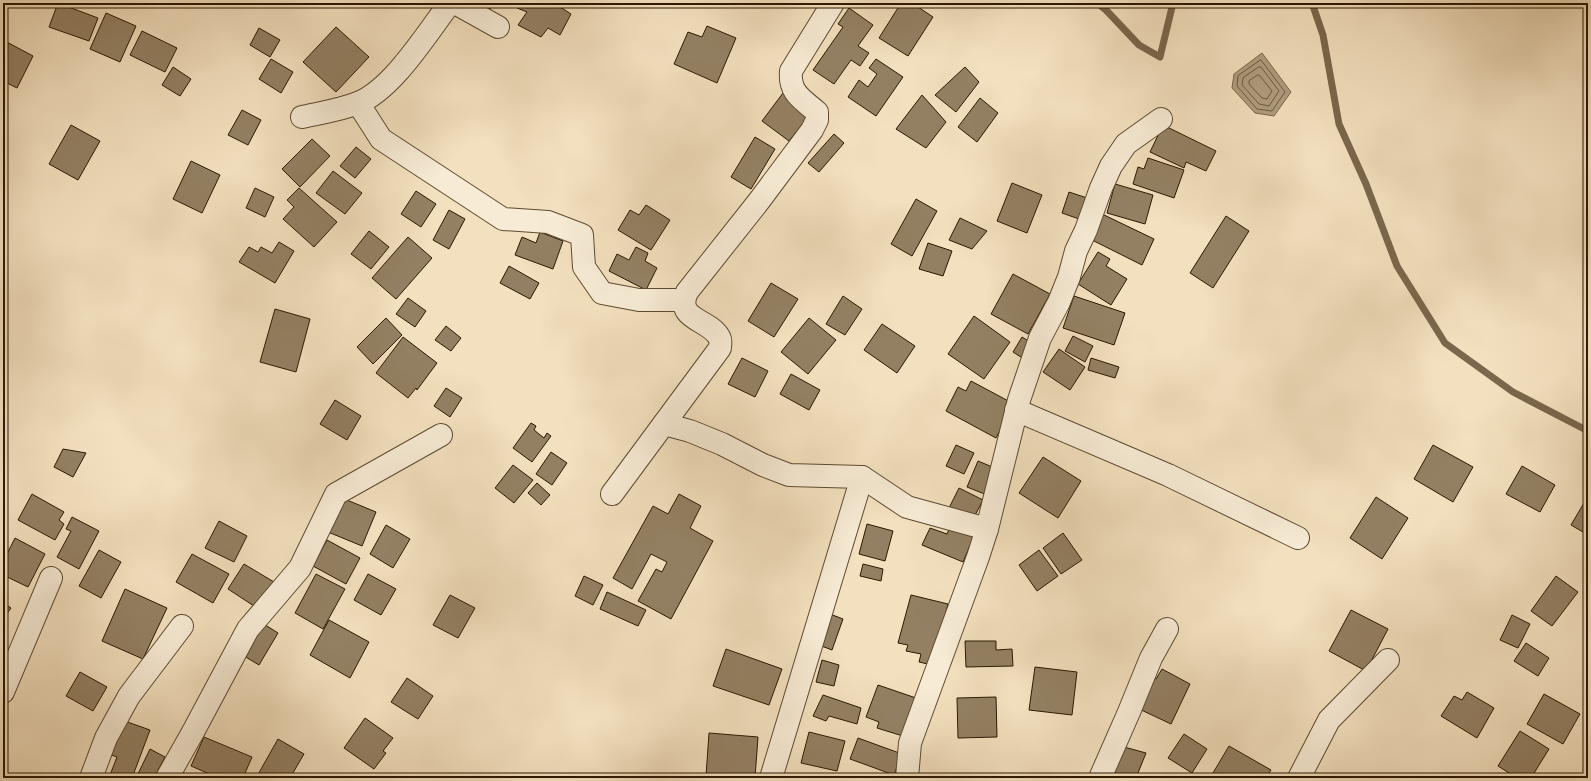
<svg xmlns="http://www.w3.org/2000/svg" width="1591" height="781" font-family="'IM FELL Great Primer',serif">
	<rect width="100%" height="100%" fill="#f3e0be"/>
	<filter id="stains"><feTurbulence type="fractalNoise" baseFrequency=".005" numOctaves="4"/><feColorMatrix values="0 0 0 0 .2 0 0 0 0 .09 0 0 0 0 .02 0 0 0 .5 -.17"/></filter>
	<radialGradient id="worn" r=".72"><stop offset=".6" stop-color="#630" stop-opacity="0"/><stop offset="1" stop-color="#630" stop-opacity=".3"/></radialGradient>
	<polygon fill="#af9c7e" stroke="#7a674c" points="1262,53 1291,92 1274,116 1255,113 1232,88 1234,74"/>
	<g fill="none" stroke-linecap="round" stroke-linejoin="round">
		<g stroke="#6d5a40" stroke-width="1">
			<polygon points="1261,60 1285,92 1272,111 1257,109 1237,86 1238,76"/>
			<polygon points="1259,67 1261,67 1279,91 1269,106 1259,104 1242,85 1243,78"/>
			<polygon points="1258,75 1260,76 1272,91 1267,99 1262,98 1249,84 1249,81"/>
		</g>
		<g stroke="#7a674c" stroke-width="7">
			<polyline points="1097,3 1106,10 1139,45 1160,57 1173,3"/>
			<polyline points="1312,3 1323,35 1339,124 1366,184 1397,266 1445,343 1513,392 1588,431"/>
		</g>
	</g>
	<g fill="#938063" stroke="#2b1801">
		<polygon points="58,3 98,18 89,41 49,27"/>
		<polygon points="470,3 493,3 488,13"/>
		<polygon points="520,3 554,3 571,14 560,35 548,28 541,37 518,25 527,12 517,8"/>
		<polygon points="901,3 912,3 933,17 908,56 879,38"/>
		<polygon points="849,8 873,25 858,46 869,53 860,66 851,60 834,84 813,70 843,27 838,24"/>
		<polygon points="106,13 136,26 120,62 90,49"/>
		<polygon points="707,26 736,38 717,83 674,64 688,32 702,37"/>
		<polygon points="336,27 369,57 336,92 303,62"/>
		<polygon points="259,28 280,40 270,57 250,45"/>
		<polygon points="142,31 177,48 165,72 130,55"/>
		<polygon points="3,40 33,56 17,88 3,81"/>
		<polygon points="271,59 293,72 281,93 259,79"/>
		<polygon points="876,59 903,77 876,116 848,97 859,80 868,87 877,74 869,68"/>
		<polygon points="173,67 191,79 180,96 162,85"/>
		<polygon points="965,67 979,82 956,112 935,95"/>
		<polygon points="783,93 811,114 789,141 762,121"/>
		<polygon points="922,95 946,122 926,148 896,129"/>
		<polygon points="980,98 998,113 977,142 958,127"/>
		<polygon points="242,110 261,120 248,145 228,135"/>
		<polygon points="71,125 100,141 78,180 49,164"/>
		<polygon points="1163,125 1216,151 1206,171 1186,162 1184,168 1150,152"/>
		<polygon points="834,134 844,143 819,172 808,163"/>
		<polygon points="755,137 775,149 751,189 731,177"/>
		<polygon points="312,139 330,156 300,187 282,169"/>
		<polygon points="356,147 371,159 355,178 340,166"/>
		<polygon points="1148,158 1184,170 1174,198 1133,184 1138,167 1144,169"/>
		<polygon points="191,161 220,175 202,213 173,199"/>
		<polygon points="333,171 362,193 345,214 316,193"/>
		<polygon points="1012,183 1042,195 1027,233 997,221"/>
		<polygon points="1115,184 1153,195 1145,224 1107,213"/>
		<polygon points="255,188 274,197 265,217 246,208"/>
		<polygon points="299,188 337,222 314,247 283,219 294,207 287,200"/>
		<polygon points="416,191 436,204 421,227 401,214"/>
		<polygon points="1069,192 1087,198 1079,219 1062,213"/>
		<polygon points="916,199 937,211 912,256 891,244"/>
		<polygon points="646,205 670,220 651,250 618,230 630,210 639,215"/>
		<polygon points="449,210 465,219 449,249 433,240"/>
		<polygon points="1102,214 1154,239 1142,265 1090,239"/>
		<polygon points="1226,216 1249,231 1213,288 1190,273"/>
		<polygon points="960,218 987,231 972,249 949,240"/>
		<polygon points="369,231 389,247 371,269 351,254"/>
		<polygon points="540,232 563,241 553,269 515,255 522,237 536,243"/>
		<polygon points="408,237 432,258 396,299 372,278"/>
		<polygon points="279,242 294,251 275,283 239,262 249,247 258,252 261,247 272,253"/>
		<polygon points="928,243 952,251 943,276 919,269"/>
		<polygon points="636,247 648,253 645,261 657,268 646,290 609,271 617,254 629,260"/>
		<polygon points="1098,252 1110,259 1106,266 1127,279 1111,305 1078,284"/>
		<polygon points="509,266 539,283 530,299 500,283"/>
		<polygon points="1013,274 1050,294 1028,334 991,314"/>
		<polygon points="771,283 798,299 774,337 748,321"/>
		<polygon points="843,296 862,309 845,335 826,324"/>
		<polygon points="1074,296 1125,313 1114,345 1063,328"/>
		<polygon points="408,298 426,311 415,327 396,314"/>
		<polygon points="275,309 310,319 296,372 260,362"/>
		<polygon points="974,316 1010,342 984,379 948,354"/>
		<polygon points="386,318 402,335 373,364 357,347"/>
		<polygon points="809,318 836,340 808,374 781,352"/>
		<polygon points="882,324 915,346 897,373 864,350"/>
		<polygon points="446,326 461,338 451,351 435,340"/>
		<polygon points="1073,336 1093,346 1085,362 1065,351"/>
		<polygon points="403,337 437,363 417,390 416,388 408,398 376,373"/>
		<polygon points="1022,337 1036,346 1027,361 1013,352"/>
		<polygon points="1059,349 1085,367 1070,390 1043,372"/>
		<polygon points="742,358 768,371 755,397 728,384"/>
		<polygon points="1091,358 1119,367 1115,378 1088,370"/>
		<polygon points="791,374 820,390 809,410 780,394"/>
		<polygon points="971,381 1014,404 996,438 946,411 958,387 966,391"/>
		<polygon points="446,388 462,398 450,417 434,406"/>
		<polygon points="335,400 361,416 347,440 320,424"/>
		<polygon points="531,423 536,426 534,430 544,438 547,433 551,436 532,462 513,448"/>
		<polygon points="956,445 974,453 964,474 946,466"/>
		<polygon points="1433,445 1473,467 1453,502 1414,479"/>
		<polygon points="63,449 86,453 73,477 54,467"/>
		<polygon points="551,452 567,463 552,485 536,474"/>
		<polygon points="1043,457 1081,481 1058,518 1019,493"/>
		<polygon points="978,461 997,469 987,495 967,487"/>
		<polygon points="513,465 533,480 514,503 495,488"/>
		<polygon points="1522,466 1555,485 1540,512 1506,494"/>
		<polygon points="537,483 550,495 541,505 528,493"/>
		<polygon points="959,488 983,500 972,521 949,508"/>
		<polygon points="32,494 64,512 59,520 64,524 55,540 18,520"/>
		<polygon points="679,494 701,506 690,528 713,541 671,619 638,601 656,569 662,572 667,562 651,554 632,589 613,578 653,506 668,514"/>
		<polygon points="1588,496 1588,535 1571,525"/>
		<polygon points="1376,497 1408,518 1382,559 1350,538"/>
		<polygon points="342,498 376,512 362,546 328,532"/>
		<polygon points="72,517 99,531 79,569 57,557 71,531 66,529"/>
		<polygon points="219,521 247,536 234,562 205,548"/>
		<polygon points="867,524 893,531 885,561 859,554"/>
		<polygon points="386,525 410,539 393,568 370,554"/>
		<polygon points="951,525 975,534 963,562 922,545 930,528 947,534"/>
		<polygon points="1063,533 1082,560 1061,574 1043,548"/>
		<polygon points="15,538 45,554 28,587 3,575 3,562"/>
		<polygon points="327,540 360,558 346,584 313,566"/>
		<polygon points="99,550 121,562 101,598 79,586"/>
		<polygon points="1039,550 1058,576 1037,591 1019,565"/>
		<polygon points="192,554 229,574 213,603 176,582"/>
		<polygon points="244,564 274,582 257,608 228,589"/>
		<polygon points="863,564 883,569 881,581 860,576"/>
		<polygon points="316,574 345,589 323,629 295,613"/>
		<polygon points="368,574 396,589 381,615 354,600"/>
		<polygon points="584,576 603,585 593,605 575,596"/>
		<polygon points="1556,576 1578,592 1552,626 1531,611"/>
		<polygon points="125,589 167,608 143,659 102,641"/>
		<polygon points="607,592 646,610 638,626 600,609"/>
		<polygon points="450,595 475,608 458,638 433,625"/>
		<polygon points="911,595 948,604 932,665 919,662 921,654 906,651 908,645 898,643"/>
		<polygon points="3,603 11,608 3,619"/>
		<polygon points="1351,610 1388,629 1366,671 1329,651"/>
		<polygon points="830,614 843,619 832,650 819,645"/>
		<polygon points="1512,615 1530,624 1518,648 1500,640"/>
		<polygon points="329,620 369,642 350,678 310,655"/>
		<polygon points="259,621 278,633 259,665 239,653"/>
		<polygon points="965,641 996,641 996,650 1012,649 1013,666 966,667"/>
		<polygon points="1526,643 1549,658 1538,676 1514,661"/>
		<polygon points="726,649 782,669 769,705 713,686"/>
		<polygon points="822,660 839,665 834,686 816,682"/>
		<polygon points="1035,667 1077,672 1072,715 1029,710"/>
		<polygon points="1162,669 1190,684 1171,724 1137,708 1146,674 1156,679"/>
		<polygon points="80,672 107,687 93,711 66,696"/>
		<polygon points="407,678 433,696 418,719 391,702"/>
		<polygon points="878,685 919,699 906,737 877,728 879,722 866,717"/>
		<polygon points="1467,692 1494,708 1477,738 1441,716 1454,696 1462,700"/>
		<polygon points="1544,694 1580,714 1563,744 1527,724"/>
		<polygon points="823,695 861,708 857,724 829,716 826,721 813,716"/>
		<polygon points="996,697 997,737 958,738 957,698"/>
		<polygon points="365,718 393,738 383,751 386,753 374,769 344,748"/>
		<polygon points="119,719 150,730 132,778 117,778 110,775 117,757 106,753"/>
		<polygon points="1520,731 1549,749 1531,778 1517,778 1498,766"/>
		<polygon points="809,732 845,741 837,771 801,763"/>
		<polygon points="709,733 758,737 755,778 706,776"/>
		<polygon points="1184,734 1207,749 1192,773 1168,758"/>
		<polygon points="204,737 252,757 243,778 213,778 214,776 191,766"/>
		<polygon points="858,738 902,754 894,775 850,759"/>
		<polygon points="278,739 304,754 290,778 256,778"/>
		<polygon points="1117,745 1146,753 1136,778 1107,778"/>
		<polygon points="1229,746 1271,770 1266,778 1210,778"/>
		<polygon points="150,749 165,757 154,778 136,778"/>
	</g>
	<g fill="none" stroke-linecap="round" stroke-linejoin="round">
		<defs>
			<g id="minor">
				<polyline points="455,3 498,27"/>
				<polyline points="358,103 381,139 503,219 548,222 582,235 584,267 602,293 639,300 684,300"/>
				<path d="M302,117C320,113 340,110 358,103C393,89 427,33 450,3"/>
				<polyline points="1016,410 1168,475 1298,538"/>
				<polyline points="664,424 690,431 722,444 763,465 789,475 862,477 907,507 987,529"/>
				<path d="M612,494L720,348C720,345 721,341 720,339C712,319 674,321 687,292L759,201L812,130L817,120V112C802,99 789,93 791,71L833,3"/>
				<polyline points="3,692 51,578"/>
				<polyline points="91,778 106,738 129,696 182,626"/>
				<polyline points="167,778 193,732 248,629 300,568 336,494 441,435"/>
				<polyline points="771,778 862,477"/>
				<polyline points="907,778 910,743 978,557 987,529 1019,400 1040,338 1059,302 1069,277 1076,251 1086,230 1101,188 1111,166 1126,144 1161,119"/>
				<polyline points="1100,778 1129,712 1151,658 1167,629"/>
				<polyline points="1299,778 1329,720 1388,660"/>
			</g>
		</defs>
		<use href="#minor" stroke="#5d4a30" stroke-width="24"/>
		<use href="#minor" stroke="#f7ebd5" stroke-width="22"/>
	</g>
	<rect width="1591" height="781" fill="none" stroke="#f3e0be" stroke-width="16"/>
	<rect x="4" y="4" width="1583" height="773" fill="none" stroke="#2b1801" stroke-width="2"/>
	<rect x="8" y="8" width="1575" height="765" fill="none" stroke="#2b1801"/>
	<rect width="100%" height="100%" filter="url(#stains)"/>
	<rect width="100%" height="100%" fill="url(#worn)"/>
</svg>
